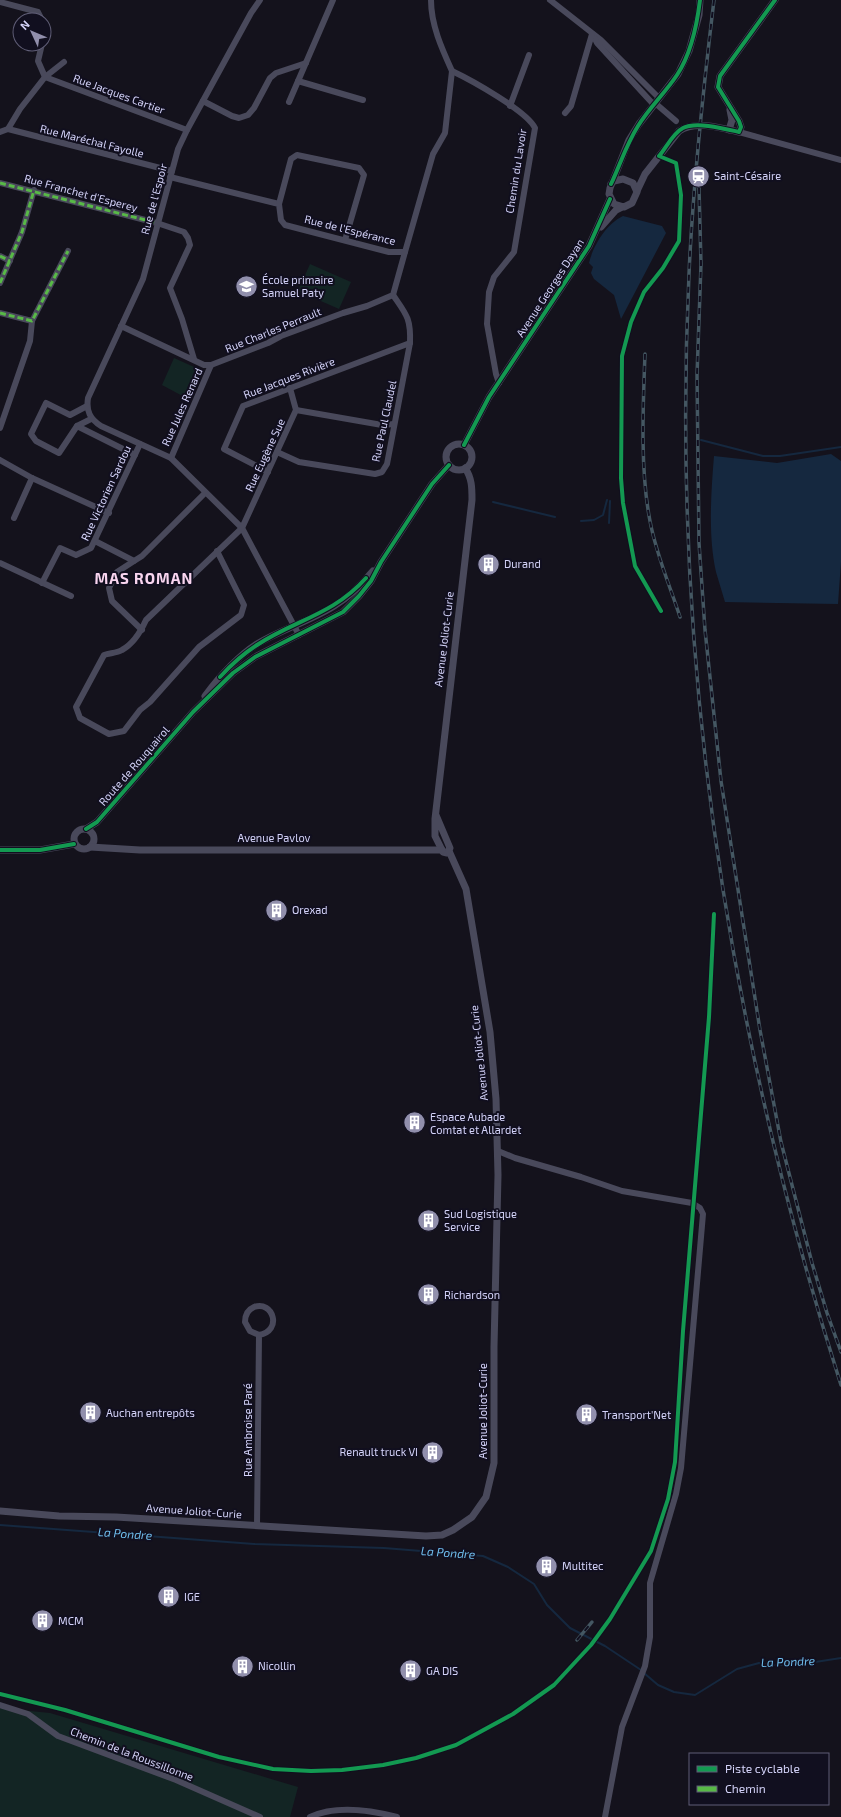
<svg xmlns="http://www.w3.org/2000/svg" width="841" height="1817" font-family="'Exo 2',sans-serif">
	<rect width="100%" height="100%" fill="#14121c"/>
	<g fill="#132524">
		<polygon points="310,264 351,282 339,309 298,291"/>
		<polygon points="174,358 203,371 190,400 162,385"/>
		<polygon points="0,1708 50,1713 298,1787 290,1817 0,1817"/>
	</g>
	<g fill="#15283f">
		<path d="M623,216L662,226L666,233L621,319L614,295L594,279L591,273L593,267L589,263C593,246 606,224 623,216Z"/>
		<path d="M831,454L841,461V562L838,604L725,602C722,592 719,582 716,572C708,536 711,493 714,456L777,463Z"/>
	</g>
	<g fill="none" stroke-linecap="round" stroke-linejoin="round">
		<g stroke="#15283f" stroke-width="2">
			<polyline points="701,440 763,456 780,456 841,447"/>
			<polyline points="493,502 555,517"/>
			<polyline points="581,521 594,520 603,515 607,500"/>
			<polyline points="609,523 610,501"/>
			<polyline points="0,1525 254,1544 384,1548 483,1556 508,1567 534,1584 547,1605 570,1628 605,1646 641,1670"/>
			<polyline points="644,1673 658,1685 674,1692 695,1695 737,1669 759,1663 774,1665 796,1665 841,1658"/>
		</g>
		<g stroke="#49495b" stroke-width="6">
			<path d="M260,0L251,13L187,130L178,149L143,279L88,398C86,411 90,419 101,426L171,458L242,528L299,635"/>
			<path d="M431,0C431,25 442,49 452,71C471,80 527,111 535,128L514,252L494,277L489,292L487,324L496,374L499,383"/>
			<polyline points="550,0 601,40 659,98"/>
			<polyline points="0,2 38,12 42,20"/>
			<polyline points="44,24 46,28 44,35"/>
			<polyline points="593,35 597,43 654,105"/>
			<polyline points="42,44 38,61 45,77 187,130"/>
			<polyline points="298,81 363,100"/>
			<polyline points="203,101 232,116 239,118 248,115 254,108 270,78 276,73 306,63"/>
			<polyline points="289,102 333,0"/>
			<polyline points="655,103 676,121"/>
			<polyline points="510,106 529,55"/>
			<polyline points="565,113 571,106 592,34"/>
			<polyline points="8,129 172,171"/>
			<polyline points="0,132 8,129 20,109 45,77 64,62"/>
			<polyline points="739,132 841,160"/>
			<polyline points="170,177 279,204 281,220 285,225 389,252 405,252 433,154 445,133 452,71"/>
			<polyline points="0,183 157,223 184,232 188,238 190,245 170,288 182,319 194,359"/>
			<polyline points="279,204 291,159 297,155 359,168 364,175 345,240"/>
			<polyline points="0,256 10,261"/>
			<polyline points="0,283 22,232 34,190"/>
			<polyline points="0,313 32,321"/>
			<polyline points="121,326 204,365 211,365 268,343 281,336 343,313 367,306 393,295 405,252"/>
			<polyline points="87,406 70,415 46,403 31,434 36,441 59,453 77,426 91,419"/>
			<polyline points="296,410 382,425 394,424"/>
			<polyline points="77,426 135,455"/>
			<polyline points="0,428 30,341 32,321 68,251"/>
			<path d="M277,452L299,462L375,474L382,472L387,464L410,343C411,318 406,314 393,295"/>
			<polyline points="171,458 211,365"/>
			<polyline points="0,460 32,478 109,513"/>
			<polyline points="268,472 224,449 243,406 410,343"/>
			<polyline points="14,518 32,478"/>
			<polyline points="95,541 134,561 142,556 205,493"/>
			<path d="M217,551L244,605L241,615L199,647L150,702L140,710L124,731L109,734L80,718L76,707L104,655C110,653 117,653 122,650C133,644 141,631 146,620L242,528L296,410L290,388"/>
			<polyline points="134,561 117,572 109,588 112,601 142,630"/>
			<polyline points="0,563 71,596"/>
			<polyline points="42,583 60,548 76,555 91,548 140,444"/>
			<polyline points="498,1151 515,1158 581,1177 622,1191 692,1203 700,1208 703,1214 681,1468 676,1494 650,1583 650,1637 645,1666 622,1727 605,1817"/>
			<path d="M257,1526L259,1335C283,1331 273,1300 254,1307C247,1310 245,1316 245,1322L250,1331L259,1335"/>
			<polyline points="0,1705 28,1714 58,1736 176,1780 260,1817"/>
			<path d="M310,1817C336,1805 370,1810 397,1817"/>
		</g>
		<g stroke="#49495b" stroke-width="7">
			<polyline points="729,130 732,120 730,110"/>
			<polyline points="611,184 614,181 623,179 633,183 637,192 632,203 624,207 614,204 609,194 610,188 629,140 639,124 678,74 689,51 699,15 700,0"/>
			<path d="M637,191L645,174L679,131C695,120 722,128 739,132L741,127L739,121L718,87L720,76L775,0"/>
			<polyline points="601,227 616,210 622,207"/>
			<circle cx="459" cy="457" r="13"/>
			<polyline points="464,445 489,397 589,246 610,199"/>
			<path d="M205,696C220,676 237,657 257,644C282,629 310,621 334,606C349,597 362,584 373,571"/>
			<path d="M436,815L450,848L447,853L443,852L435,836V819L472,500C472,488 472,478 465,468"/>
			<circle cx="84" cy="839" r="10"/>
			<polyline points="86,829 97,822 193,712 233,673 255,657 343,612 359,596 371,581 381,562 432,484 449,465"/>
			<polyline points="90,847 140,850 442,850"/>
			<polyline points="0,850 40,850 74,844"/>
			<polyline points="0,1511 59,1516 116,1517 426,1536 442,1535 453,1530 472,1517 486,1497 494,1463 494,1347 498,1175 496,1099 490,1032 466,889 449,851"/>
		</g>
		<defs>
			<g id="rail">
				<path d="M714,0C703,91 693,182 689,274C671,652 726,1024 841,1385"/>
				<polyline points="699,188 701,264 697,375 699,543 705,630 721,781 760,1030 781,1142 812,1263 827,1313 841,1352"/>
				<path d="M645,354C643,406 640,470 650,521C656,554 670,586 680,617"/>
				<polyline points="577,1640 592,1622"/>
			</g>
		</defs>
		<use href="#rail" stroke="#445762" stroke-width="3.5"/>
		<use href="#rail" stroke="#110f1f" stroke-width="2" stroke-dasharray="6" stroke-linecap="butt"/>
		<g stroke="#58b947" stroke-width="3" stroke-dasharray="6 3" stroke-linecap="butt">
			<polyline points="0,183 157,223"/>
			<polyline points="0,256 10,261"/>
			<polyline points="0,283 22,232 34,190"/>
			<polyline points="0,313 32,321 68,251"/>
		</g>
		<defs>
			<g id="cycleway">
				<path d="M611,184C620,165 626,145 638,126C649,108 665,93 677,75C691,54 697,25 700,0"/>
				<polyline points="464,445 489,397 589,246 610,199"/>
				<path d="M661,611L635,566L623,503L621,478L622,356L631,322L644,292L663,268L679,241L681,195L676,163L659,156C666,148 673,133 683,128C696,121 726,129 739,132L741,127L739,121L718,87L720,76L775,0"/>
				<path d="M220,677C231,665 243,654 257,645C295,620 333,615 366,578"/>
				<polyline points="86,829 97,822 193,712 233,673 255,657 343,612 359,596 371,581 381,562 432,484 449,465"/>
				<polyline points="0,850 40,850 74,844"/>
				<polyline points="0,1694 65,1710 219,1757 273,1769 311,1771 342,1770 383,1765 416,1758 456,1745 513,1714 554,1685 591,1645 610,1619 651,1551 668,1499 675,1462 683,1331 709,1017 714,914"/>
			</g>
		</defs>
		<use href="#cycleway" stroke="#110f1f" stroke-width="6"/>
		<use href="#cycleway" stroke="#139951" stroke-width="4"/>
	</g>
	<defs>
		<symbol id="station-disc" viewBox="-11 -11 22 22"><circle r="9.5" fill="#918fac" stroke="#110f1f"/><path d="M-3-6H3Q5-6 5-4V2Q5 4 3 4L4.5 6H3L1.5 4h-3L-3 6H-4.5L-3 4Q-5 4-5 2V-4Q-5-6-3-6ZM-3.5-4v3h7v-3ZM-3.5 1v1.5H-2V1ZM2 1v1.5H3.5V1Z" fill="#fff"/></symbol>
		<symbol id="school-disc" viewBox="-11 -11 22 22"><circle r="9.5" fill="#918fac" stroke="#110f1f"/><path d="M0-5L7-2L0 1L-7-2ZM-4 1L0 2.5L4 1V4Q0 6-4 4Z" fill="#fff"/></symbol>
		<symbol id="building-disc" viewBox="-11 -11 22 22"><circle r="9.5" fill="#918fac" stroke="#110f1f"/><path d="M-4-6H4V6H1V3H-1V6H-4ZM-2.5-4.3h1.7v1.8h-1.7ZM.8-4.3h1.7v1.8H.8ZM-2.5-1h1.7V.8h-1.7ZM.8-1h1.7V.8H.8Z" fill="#fff"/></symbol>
	</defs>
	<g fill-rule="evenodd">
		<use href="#station-disc" x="686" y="164" width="25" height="25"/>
		<use href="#school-disc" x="234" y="274" width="25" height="25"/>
		<use href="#building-disc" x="476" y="552" width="25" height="25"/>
		<use href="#building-disc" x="264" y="898" width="25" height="25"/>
		<use href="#building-disc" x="402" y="1110" width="25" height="25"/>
		<use href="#building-disc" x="416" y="1208" width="25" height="25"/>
		<use href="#building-disc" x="416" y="1282" width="25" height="25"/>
		<use href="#building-disc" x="78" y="1400" width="25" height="25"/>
		<use href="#building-disc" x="574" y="1402" width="25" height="25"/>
		<use href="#building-disc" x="420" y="1440" width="25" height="25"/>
		<use href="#building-disc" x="534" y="1554" width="25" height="25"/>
		<use href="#building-disc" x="156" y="1584" width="25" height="25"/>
		<use href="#building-disc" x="30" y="1608" width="25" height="25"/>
		<use href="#building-disc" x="230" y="1654" width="25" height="25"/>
		<use href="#building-disc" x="398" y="1658" width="25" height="25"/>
	</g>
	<g text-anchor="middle" stroke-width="4" stroke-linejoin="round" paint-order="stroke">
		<g font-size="11" fill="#d4d3f9" stroke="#110f1f">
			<text transform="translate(119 94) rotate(20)" y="4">Rue Jacques Cartier</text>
			<text transform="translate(92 141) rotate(14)" y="4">Rue Maréchal Fayolle</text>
			<text transform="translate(516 171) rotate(-81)" y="4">Chemin du Lavoir</text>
			<text transform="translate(81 193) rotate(15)" y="4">Rue Franchet d'Esperey</text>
			<text transform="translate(154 199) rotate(-75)" y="4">Rue de l'Espoir</text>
			<text transform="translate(350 230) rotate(14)" y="4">Rue de l'Espérance</text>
			<text transform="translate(550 288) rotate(-57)" y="4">Avenue Georges Dayan</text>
			<text transform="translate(273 330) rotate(-22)" y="4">Rue Charles Perrault</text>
			<text transform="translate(289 378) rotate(-21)" y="4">Rue Jacques Rivière</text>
			<text transform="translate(182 407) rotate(-66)" y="4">Rue Jules Renard</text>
			<text transform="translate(384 421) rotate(-78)" y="4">Rue Paul Claudel</text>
			<text transform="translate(265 455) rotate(-65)" y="4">Rue Eugène Sue</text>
			<text transform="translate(106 493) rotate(-65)" y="4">Rue Victorien Sardou</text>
			<text transform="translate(444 639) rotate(-83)" y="4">Avenue Joliot-Curie</text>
			<text transform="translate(134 766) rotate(-49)" y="4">Route de Rouquairol</text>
			<text x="274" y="842">Avenue Pavlov</text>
			<text transform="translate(479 1053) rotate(-96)" y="4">Avenue Joliot-Curie</text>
			<text transform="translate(483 1411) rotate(-90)" y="4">Avenue Joliot-Curie</text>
			<text transform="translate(248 1430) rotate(-90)" y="4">Rue Ambroise Paré</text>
			<text transform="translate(194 1511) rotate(4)" y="4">Avenue Joliot-Curie</text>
			<text transform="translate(132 1754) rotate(21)" y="4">Chemin de la Roussillonne</text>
		</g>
		<g font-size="11" fill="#d4d3f9" stroke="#110f1f" text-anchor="start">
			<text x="714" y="180">Saint-Césaire</text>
			<text x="262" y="284">École primaire<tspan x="262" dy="13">Samuel Paty</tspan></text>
			<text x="504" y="568">Durand</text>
			<text x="292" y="914">Orexad</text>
			<text x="430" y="1121">Espace Aubade<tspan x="430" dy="13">Comtat et Allardet</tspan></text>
			<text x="444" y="1218">Sud Logistique<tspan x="444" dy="13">Service</tspan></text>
			<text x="444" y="1299">Richardson</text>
			<text x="106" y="1417">Auchan entrepôts</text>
			<text x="602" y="1419">Transport'Net</text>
			<text x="418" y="1456" text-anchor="end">Renault truck VI</text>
			<text x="562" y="1570">Multitec</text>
			<text x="184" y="1601">IGE</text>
			<text x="58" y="1625">MCM</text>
			<text x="258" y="1670">Nicollin</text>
			<text x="426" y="1675">GA DIS</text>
		</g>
		<g font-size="12" font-style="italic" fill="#6ebcec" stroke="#110f1f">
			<text transform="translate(125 1534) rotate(4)" y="4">La Pondre</text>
			<text transform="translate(448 1553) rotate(4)" y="4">La Pondre</text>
			<text transform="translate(788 1662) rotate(-2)" y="4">La Pondre</text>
		</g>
		<g font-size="15" font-weight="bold" letter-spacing="1" fill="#f9d5ef" stroke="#110f1f">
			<text x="144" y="584">MAS ROMAN</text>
		</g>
	</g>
	<rect x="689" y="1753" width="140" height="52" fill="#110f1f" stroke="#5f5d76"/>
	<rect x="697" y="1766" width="20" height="6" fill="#139951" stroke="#5f5d76"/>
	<text x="725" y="1773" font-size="12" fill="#d4d3f9">Piste cyclable</text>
	<rect x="697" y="1786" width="20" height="6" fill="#58b947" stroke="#5f5d76"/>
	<text x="725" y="1793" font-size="12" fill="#d4d3f9">Chemin</text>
	<g transform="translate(32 32) rotate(314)"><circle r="19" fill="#110f1f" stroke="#5f5d76"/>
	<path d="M0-3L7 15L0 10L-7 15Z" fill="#918fac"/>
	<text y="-6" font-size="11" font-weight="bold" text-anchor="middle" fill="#d4d3f9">N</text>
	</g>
</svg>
